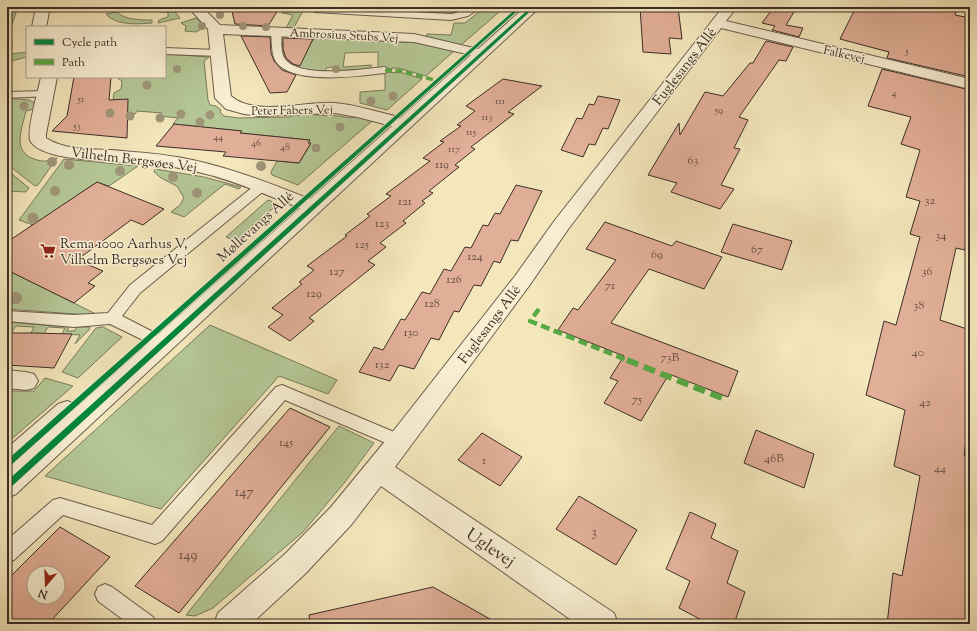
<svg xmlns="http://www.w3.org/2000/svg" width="977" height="631" font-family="'Sorts Mill Goudy',serif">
	<rect width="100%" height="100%" fill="#f4e7bc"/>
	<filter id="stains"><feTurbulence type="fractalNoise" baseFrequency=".005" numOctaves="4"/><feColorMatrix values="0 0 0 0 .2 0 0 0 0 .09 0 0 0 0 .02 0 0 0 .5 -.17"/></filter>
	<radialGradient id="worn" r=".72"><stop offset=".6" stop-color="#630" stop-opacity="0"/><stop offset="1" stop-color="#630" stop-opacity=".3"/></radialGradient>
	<g fill="#b5c796" stroke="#787a5e">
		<polygon points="7,7 18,7 7,39"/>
		<polygon points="138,7 171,7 180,18 158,23 159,20 168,17 168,12 159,12 159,8 138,10"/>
		<polygon points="286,7 305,7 293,29 286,28 293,15 282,13"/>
		<polygon points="393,7 469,7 459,13 453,14 395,11"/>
		<polygon points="485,7 505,7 461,45 426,38 427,34 451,35 454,23 465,23"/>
		<path d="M117,12C125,20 141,20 152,20V23C138,24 116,26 106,14Z"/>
		<polygon points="196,18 205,25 205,27 196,32 185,31 186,26 181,23"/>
		<path d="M346,37L364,38L367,41H375V39L397,40L401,42H408L409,40L454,51L426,76L398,68L378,69V52L345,53L343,67L371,65V69L333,71L332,67L326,68V71C310,71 295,70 285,57L292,56L285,54L282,43L312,42L314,38L345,39Z"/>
		<polygon points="7,43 12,44 11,54 27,52 27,57 7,62"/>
		<polygon points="165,54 209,57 204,61 208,100 210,105 216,106 221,110 220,112 224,116 238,118 289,117 300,114 339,116 351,118 357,117 372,121 298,185 272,175 271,172 277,161 299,163 311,144 308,143 309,140 240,133 241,131 173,124 178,118 160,116 162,113 137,111 135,114 111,112 114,93 121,89 122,81 116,77 165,77"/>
		<polygon points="385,72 403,73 422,79 387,110 360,103 360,92 385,90"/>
		<path d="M7,98L29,100L35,103L34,109L26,111C21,132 10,156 42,161C47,162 52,158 57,158L38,185L35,186L7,164Z"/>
		<polygon points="64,159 138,166 109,186 97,182 33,225 19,220"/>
		<polygon points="155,169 204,177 241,187 239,189 225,184 184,217 171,212 180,205 184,198 177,186 161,178 154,172"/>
		<polygon points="7,170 29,188 26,192 7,191"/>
		<polygon points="268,200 278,204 235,241 226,237"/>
		<polygon points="7,270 96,314 88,315 7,309"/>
		<polygon points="7,322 69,327 67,331 74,331 77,327 90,327 89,330 75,344 80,335 62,334 65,328 48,327 44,334 31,333 34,327 16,326 11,333 7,333"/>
		<polygon points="210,325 337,380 328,394 279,376 161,509 45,476"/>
		<polygon points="103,327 122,337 78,378 62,372 96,328"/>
		<polygon points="45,378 73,386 7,443 7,391 34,391"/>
		<polygon points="339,426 374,443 345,482 303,532 213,608 195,616 186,615"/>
	</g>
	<g fill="#e1ae97" stroke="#3b2e27" fill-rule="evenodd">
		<polygon points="231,7 280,7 268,26 235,24"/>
		<polygon points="640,7 678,7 682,39 669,38 671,54 643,52"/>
		<polygon points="774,7 797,7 786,25 803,28 799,37 772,30 775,26 762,23"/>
		<polygon points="856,7 958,7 955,15 970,18 970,77 887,58 889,52 840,39"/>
		<polygon points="241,36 270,37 271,53 274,61 282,70 296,75 287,92 270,93"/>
		<polygon points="283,38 313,39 300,66 293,64 286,58 283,49"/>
		<polygon points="766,41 793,47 786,61 779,60 739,117 748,120 734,148 740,149 721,185 734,189 720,209 671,192 677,183 648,175 679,123 680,135 705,92 723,96 750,63 753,63"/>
		<polygon points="882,69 970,90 970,225 965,250 956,248 940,320 970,330 970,411 964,455 970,458 970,624 887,624 893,573 902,576 920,476 894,466 905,410 866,395 884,321 896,325 920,237 910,234 920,201 906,197 920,150 901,144 911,117 868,106"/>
		<polygon points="74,77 111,77 109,100 128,99 127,138 52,131 67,116"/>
		<polygon points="503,79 542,86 508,112 514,114 471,147 475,149 455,165 459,167 429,191 433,193 422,201 425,203 403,221 406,223 380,243 386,247 368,261 375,265 309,318 314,321 290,341 268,327 283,315 272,308 302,284 299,282 314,270 307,266 347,236 345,235 370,216 367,214 391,196 386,194 430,161 423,158 444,142 440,141 461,126 457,125 475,111 466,106"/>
		<polygon points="598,96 620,100 608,129 603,128 595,145 589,144 583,157 561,150 577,118 582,119 589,104 594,105"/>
		<polygon points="174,124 242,131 240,133 310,140 308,143 311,143 299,163 223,156 226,152 156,146"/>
		<polygon points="97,182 164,209 143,225 131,220 77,260 103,271 88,283 95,286 74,303 7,270 7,242"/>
		<polygon points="516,185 542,191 518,241 511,240 500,263 494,261 481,286 474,285 459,312 454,311 439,340 431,338 414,369 399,365 390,381 359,372 374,347 383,350 401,319 405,320 422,292 430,294 444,269 451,271 465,247 471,248 483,225 488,226 495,213 500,214"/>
		<polygon points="605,222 672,246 676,241 722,257 704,289 649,269 611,323 738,371 728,397 669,374 641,421 604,403 618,381 610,378 624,356 558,330 573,308 578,310 616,260 586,249"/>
		<polygon points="733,224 792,241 782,270 721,252"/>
		<polygon points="7,333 31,333 72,334 54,368 7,365"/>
		<polygon points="290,408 330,427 179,613 135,586"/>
		<polygon points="756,430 814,454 804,488 744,463"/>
		<polygon points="482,433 522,457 500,486 458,460"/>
		<polygon points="579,496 637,530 616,565 556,529"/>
		<polygon points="690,512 716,524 711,538 738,551 727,583 745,592 734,624 709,624 679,608 690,581 666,569"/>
		<path d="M60,527L110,557L48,624H7V580ZM34,573H58V597H34Z"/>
		<polygon points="433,587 499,624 310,624 309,615"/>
	</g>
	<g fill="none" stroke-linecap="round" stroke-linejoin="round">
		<defs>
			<g id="service">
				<path d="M318,7L451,14C463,12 468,7 481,7L468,16L451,20L315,12L313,10Z"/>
				<path d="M276,29L281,32C282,40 280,52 285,59C300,79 363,69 385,67L390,70L385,73C359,76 290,86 275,60C271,51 272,41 271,32Z"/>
				<polygon points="165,48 218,50 223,53 218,56 165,54"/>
				<polygon points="44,91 48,92 49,94 48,96 7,98 7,92"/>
				<polygon points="262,182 266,183 268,186 266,189 140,293 122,316 155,333 158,337 155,341 150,343 145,341 110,324 74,327 7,321 7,311 74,315 108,313 130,285 258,183"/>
				<polygon points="282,385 406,437 409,442 406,447 400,449 285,400 162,541 155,544 63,515 14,560 7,562 7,540 53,500 60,498 152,525 276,387"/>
				<polygon points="105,584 112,587 153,617 156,624 129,624 98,601 95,594 98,587"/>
			</g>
			<g id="minor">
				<polygon points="36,7 50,7 46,27 32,27"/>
				<path d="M188,7H202L220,25L414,34L478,49L525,7H540L16,494L7,498V448L58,404L67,401L76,404L77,407L300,208C268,196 236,181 202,173C176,166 149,163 121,162C101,160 43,160 31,142C25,135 39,88 41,77H57L46,134V138C65,150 89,149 111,150C133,152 155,153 177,157C224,165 266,182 310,199L392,126L357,117L335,113L259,116L244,114L226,109L215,98L208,29ZM223,34L414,42L471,55L399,119L398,117C378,112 357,105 335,103C305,101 255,117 231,96Z"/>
				<polygon points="723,7 737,7 726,21 970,79 970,89 721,28 569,228 529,286 395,467 614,613 618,624 577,624 381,486 351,525 305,574 251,624 214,624 218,613 285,554 331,507 391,434 515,276 555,220"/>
				<polygon points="7,370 26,372 34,374 38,381 34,388 26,390 7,388"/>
			</g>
		</defs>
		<use href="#service" stroke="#695c4c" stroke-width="2"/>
		<use href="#minor" stroke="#695c4c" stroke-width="2"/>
		<use href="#service" fill="#f8efd3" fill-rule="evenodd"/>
		<use href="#minor" fill="#f8efd3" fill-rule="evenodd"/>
		<polyline stroke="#55ab44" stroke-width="3.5" stroke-dasharray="7 3.5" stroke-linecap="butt" points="385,70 401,71 438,81"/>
		<polyline stroke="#55ab44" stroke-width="4.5" stroke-dasharray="9 4.5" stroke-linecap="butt" points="539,309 530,321 629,361"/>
		<polyline stroke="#55ab44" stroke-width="6" stroke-dasharray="12 6" stroke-linecap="butt" points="627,360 724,399"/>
		<defs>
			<g id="cycleway">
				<polygon points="518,7 522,7 10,466 7,467 7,460"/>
				<polygon points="531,7 535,7 10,488 7,489 7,481"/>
			</g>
		</defs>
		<use href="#cycleway" stroke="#f8efd3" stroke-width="2"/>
		<use href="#cycleway" fill="#00873e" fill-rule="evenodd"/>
	</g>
	<g fill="#9f9679">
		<circle cx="220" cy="15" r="4"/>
		<circle cx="202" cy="26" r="4"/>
		<circle cx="243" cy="26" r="4"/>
		<circle cx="266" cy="27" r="4"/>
		<circle cx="177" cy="69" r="4"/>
		<circle cx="336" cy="69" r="4"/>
		<circle cx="147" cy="85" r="4.5"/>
		<circle cx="393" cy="96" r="4.5"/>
		<circle cx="371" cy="101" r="4.5"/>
		<circle cx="24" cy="106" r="4.5"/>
		<circle cx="110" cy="113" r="4.5"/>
		<circle cx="181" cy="114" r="4.5"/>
		<circle cx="210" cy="115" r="4.5"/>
		<circle cx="130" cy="116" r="4.5"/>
		<circle cx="160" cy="118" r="4.5"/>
		<circle cx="200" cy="122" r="4.5"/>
		<circle cx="340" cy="127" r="4.5"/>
		<circle cx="316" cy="148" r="4.5"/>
		<circle cx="52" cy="162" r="5"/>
		<circle cx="69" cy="165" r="5"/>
		<circle cx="261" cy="166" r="5"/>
		<circle cx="120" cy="171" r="5"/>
		<circle cx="173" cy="177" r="5"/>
		<circle cx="55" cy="191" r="5"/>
		<circle cx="197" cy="193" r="5"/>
		<circle cx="33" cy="218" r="5.5"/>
		<circle cx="16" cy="298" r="6"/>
	</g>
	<defs>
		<symbol id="supermarket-bare" viewBox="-9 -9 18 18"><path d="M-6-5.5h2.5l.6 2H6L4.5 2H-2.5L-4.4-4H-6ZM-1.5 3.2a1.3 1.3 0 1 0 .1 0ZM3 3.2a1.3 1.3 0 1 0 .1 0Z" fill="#8f2418" stroke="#f8efd3" stroke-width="2.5" paint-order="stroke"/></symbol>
	</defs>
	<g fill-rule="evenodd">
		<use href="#supermarket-bare" x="37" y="240" width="22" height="22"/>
	</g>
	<g text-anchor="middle" stroke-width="3" stroke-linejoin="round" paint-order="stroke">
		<g font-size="10" fill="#644e43">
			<text x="907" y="54">5</text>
			<text x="894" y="96">4</text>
			<text x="81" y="102">51</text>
			<text x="500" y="104">111</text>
			<text x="719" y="113">59</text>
			<text x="487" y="120">113</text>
			<text x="77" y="129">53</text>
			<text x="471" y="135">115</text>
			<text x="218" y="140">44</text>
			<text x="256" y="146">46</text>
			<text x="285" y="150">48</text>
			<text x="454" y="152">117</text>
		</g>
		<g font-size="12" fill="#3b2e27" stroke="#f8efd3">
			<text transform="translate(344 35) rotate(3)" y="4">Ambrosius Stubs Vej</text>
			<text transform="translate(844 54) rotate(13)" y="4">Falkevej</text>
			<text transform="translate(292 110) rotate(-1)" y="4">Peter Fabers Vej</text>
		</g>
		<g font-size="12" fill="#644e43">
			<text x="693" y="164">63</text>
			<text x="442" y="168">119</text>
			<text x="930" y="204">32</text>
			<text x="405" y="205">121</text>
			<text x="382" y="227">123</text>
			<text x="941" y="239">34</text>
			<text x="362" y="248">125</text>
			<text x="757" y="253">67</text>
			<text x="657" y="258">69</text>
			<text x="475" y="260">124</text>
			<text x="337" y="275">127</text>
			<text x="927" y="275">36</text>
			<text x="454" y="283">126</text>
			<text x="610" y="289">71</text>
			<text x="314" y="297">129</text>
			<text x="432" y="307">128</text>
			<text x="919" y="309">38</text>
			<text x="411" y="336">130</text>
			<text x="918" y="356">40</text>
			<text x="670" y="361">73B</text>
			<text x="382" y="368">132</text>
			<text x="637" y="403">75</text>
			<text x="925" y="406">42</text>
			<text x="286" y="446">145</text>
			<text x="774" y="462">46B</text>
			<text x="484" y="464">1</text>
			<text x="940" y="472">44</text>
		</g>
		<g font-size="14" fill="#3b2e27" stroke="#f8efd3">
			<text transform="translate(684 66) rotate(-52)" y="5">Fuglesangs Allé</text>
			<text transform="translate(134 159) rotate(7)" y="5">Vilhelm Bergsøes Vej</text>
			<text transform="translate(255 226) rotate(-42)" y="5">Møllevangs Allé</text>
			<text transform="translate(489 324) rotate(-53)" y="5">Fuglesangs Allé</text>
		</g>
		<g font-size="14" fill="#3b2e27" stroke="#f8efd3" text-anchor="start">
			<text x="60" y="248">Rema 1000 Aarhus V,<tspan x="60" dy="16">Vilhelm Bergsøes Vej</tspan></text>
		</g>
		<g font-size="14" fill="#644e43">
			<text x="244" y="496">147</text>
			<text x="594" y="536">3</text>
			<text x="188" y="559">149</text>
		</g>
		<g font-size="17" fill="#3b2e27" stroke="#f8efd3">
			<text transform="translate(491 547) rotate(34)" y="6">Uglevej</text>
		</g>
	</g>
	<rect width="977" height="631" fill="none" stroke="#f4e7bc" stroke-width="24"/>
	<rect x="8" y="8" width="961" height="615" fill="none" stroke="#3b2e27" stroke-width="2"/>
	<rect x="12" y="12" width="953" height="607" fill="none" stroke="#3b2e27"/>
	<rect x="26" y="26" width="140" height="52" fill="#f8efd3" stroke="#aca28e"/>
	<rect x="34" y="39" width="20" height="6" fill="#00873e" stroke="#aca28e"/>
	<text x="62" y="46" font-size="12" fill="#3b2e27">Cycle path</text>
	<rect x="34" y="59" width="20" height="6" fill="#55ab44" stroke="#aca28e"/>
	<text x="62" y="66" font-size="12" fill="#3b2e27">Path</text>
	<g transform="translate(46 585) rotate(199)"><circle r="19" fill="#f8efd3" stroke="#aca28e"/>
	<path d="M0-3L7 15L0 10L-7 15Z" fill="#8f2418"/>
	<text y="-6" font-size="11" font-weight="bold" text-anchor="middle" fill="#3b2e27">N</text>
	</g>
	<rect width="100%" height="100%" filter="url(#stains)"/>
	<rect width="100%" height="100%" fill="url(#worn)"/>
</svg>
